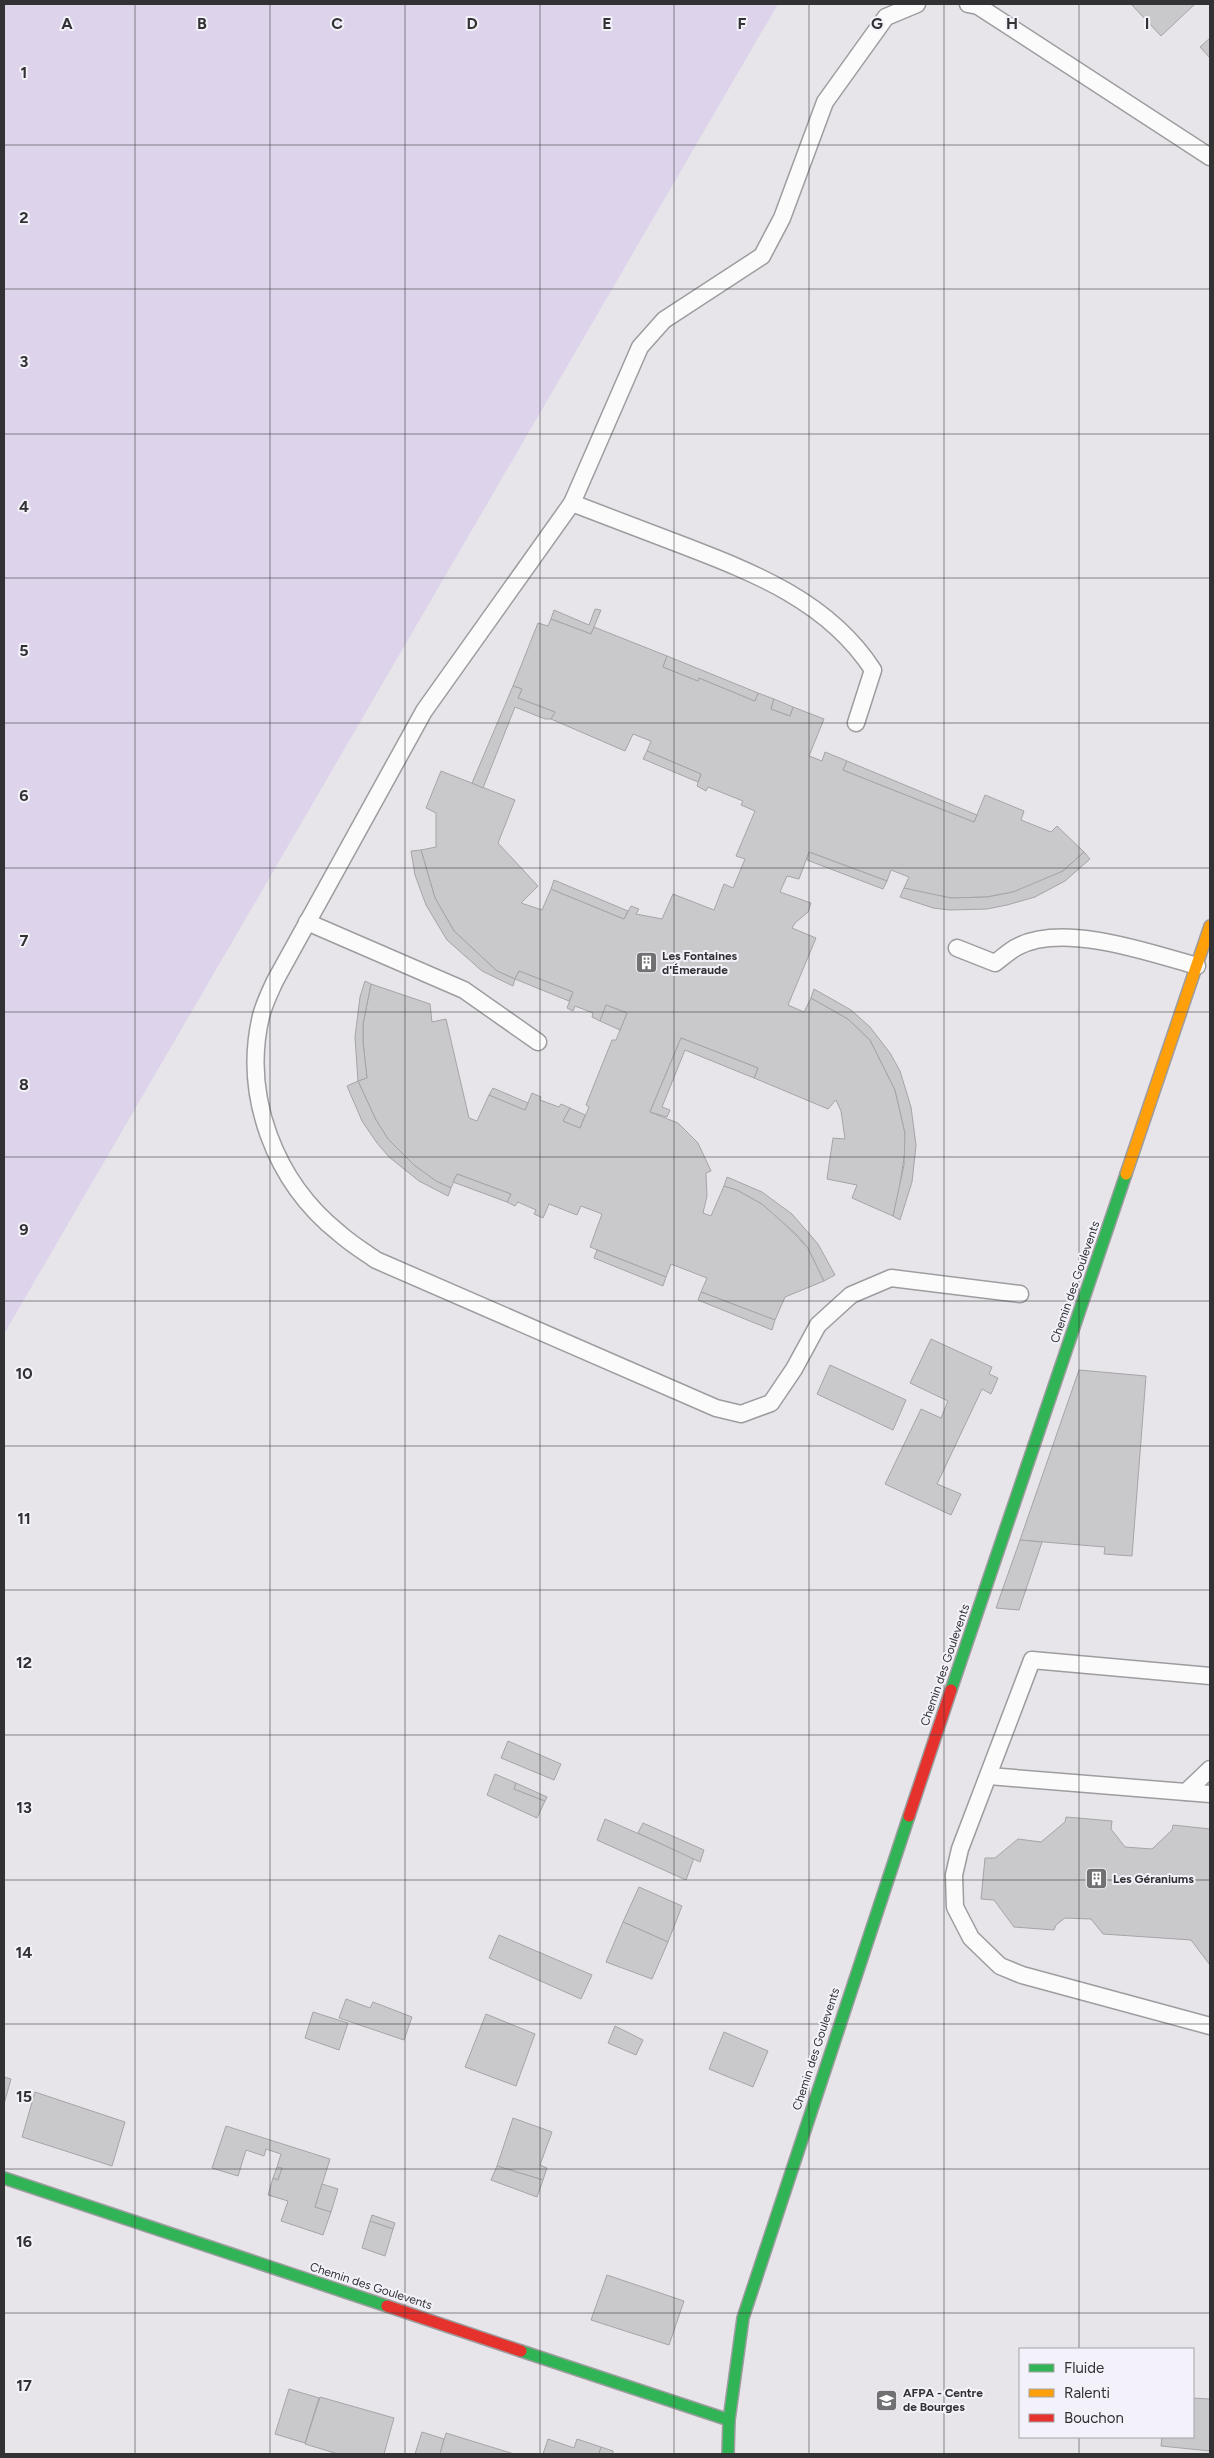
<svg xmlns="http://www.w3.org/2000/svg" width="1214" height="2458" font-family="Figtree,sans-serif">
	<rect width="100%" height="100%" fill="#e7e5e9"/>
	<polygon fill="#ddd4ec" points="4,4 778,4 4,1334"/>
	<g fill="#c9c8cb" stroke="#a6a4a8">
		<polygon points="1131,4 1195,4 1161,36"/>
		<polygon points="1210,38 1210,58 1200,47"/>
		<polygon points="595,609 601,610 591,634 551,619 554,610 589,625"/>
		<polygon points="551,619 591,634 594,627 667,656 663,667 698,681 699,678 755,701 758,693 774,699 771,709 790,716 793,707 824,719 809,756 822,761 825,752 847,761 843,770 974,822 985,795 1024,811 1021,820 1051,832 1057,826 1084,852 1063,871 1047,880 1013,892 987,897 951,898 914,891 904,888 909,877 891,870 887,881 809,852 799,879 787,876 780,892 811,903 808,912 795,923 792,928 816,938 788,1005 804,1012 811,998 848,1019 870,1040 895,1090 905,1133 905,1151 899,1191 893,1216 852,1198 857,1185 827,1179 833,1138 845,1139 841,1111 836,1100 828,1109 754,1078 758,1068 681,1038 650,1112 678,1123 698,1143 711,1171 706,1173 707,1196 703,1213 711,1216 724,1186 737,1190 762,1204 779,1218 808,1248 824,1281 785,1297 775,1320 701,1292 707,1278 671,1264 666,1277 590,1247 602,1214 581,1206 577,1215 549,1204 543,1218 534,1214 536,1210 518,1202 515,1206 507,1202 511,1194 457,1174 451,1188 436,1181 414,1165 388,1139 376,1120 358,1081 367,1078 363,1042 363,1024 371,984 430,1004 432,1022 446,1019 469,1118 477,1121 489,1095 525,1110 532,1093 541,1097 540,1100 559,1107 561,1104 570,1108 563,1121 580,1128 589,1107 586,1105 612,1040 616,1040 627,1013 606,1005 600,1021 592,1017 593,1013 575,1006 573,1011 567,1008 573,992 519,971 515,979 497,971 454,931 435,898 421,850 436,847 436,813 426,808 441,771 515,800 498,843 538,886 521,903 542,910 551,889 624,919 631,906 639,909 636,914 662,919 673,894 714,910 724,884 733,888 745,859 736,856 755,811 741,805 743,801 708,787 706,791 697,786 701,774 647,751 651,741 633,734 625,751 551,719 555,712 518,698 522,689 513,686 538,623 548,626"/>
		<polygon points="667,656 758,693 755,701 699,678 698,681 663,667"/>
		<polygon points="513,686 522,689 518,698 555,712 551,719 545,719 515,707 483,788 472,783"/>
		<polygon points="774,699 793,707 790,716 771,709"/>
		<polygon points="647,751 701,774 698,782 643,759"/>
		<polygon points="847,761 977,815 974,822 843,770"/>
		<polygon points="421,850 435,898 454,931 497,971 515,979 513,986 482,971 447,940 426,905 415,875 411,851"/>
		<polygon points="809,852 887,881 883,889 807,860"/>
		<polygon points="1084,852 1090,859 1065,881 1035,897 1007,905 987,909 950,910 933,908 900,897 904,888 951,898 987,897 1013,892 1063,871"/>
		<polygon points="554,880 628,911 624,919 551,889"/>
		<polygon points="519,971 573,992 569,1001 515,979"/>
		<polygon points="365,981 371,984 363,1024 363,1042 367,1078 358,1081 355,1037 360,997"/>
		<polygon points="814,989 851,1010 870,1027 890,1053 900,1071 911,1107 916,1145 912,1182 900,1220 893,1216 904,1165 905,1133 895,1090 870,1040 848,1019 811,998"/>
		<polygon points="606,1005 627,1013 620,1030 600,1021"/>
		<polygon points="681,1038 758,1068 754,1078 685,1050 662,1107 670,1110 667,1117 650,1112"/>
		<polygon points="358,1081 376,1120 388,1139 414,1165 436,1181 451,1188 448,1196 419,1181 389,1157 377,1143 362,1121 347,1086"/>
		<polygon points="493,1088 528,1103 525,1110 489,1095"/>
		<polygon points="570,1108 585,1115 580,1128 563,1121"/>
		<polygon points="457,1174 511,1194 507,1202 453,1182"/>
		<polygon points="727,1177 762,1192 792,1214 818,1244 835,1275 824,1281 808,1248 797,1235 762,1204 737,1190 724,1186"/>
		<polygon points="597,1250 666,1277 663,1286 594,1258"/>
		<polygon points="701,1292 775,1320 772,1330 698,1300"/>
		<polygon points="931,1339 992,1367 989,1374 998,1378 991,1394 982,1389 937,1484 961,1494 951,1515 885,1484 921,1409 941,1418 948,1401 910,1383"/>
		<polygon points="830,1365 906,1400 893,1430 817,1394"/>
		<polygon points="1079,1370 1146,1376 1132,1556 1104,1554 1105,1547 1020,1540"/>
		<polygon points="1020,1540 1042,1542 1019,1610 996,1608"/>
		<polygon points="508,1741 561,1764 554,1780 501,1758"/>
		<polygon points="495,1774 516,1783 514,1789 545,1801 537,1818 487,1795"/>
		<polygon points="516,1783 547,1797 545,1801 514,1789"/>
		<polygon points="1066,1817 1112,1821 1111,1829 1125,1847 1152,1849 1172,1830 1173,1825 1210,1829 1210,1965 1191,1940 1103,1934 1091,1919 1065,1918 1056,1925 1054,1930 1014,1927 994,1900 981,1899 985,1858 995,1858 1018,1839 1041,1842 1065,1822"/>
		<polygon points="605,1819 694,1858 686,1880 597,1840"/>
		<polygon points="643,1823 704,1850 700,1862 638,1833"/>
		<polygon points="639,1887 682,1906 668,1942 623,1922"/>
		<polygon points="623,1922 668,1942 652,1979 606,1962"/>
		<polygon points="499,1935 592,1975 581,1999 489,1958"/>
		<polygon points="346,1999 370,2008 373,2002 412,2017 404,2040 339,2018"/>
		<polygon points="313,2012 348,2023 339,2050 305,2038"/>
		<polygon points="486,2014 535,2034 516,2086 465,2067"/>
		<polygon points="615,2026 643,2040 636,2055 608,2043"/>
		<polygon points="724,2032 768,2051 753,2087 709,2069"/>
		<polygon points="4,2077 11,2079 4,2104"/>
		<polygon points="35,2092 125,2122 112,2166 22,2137"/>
		<polygon points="513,2118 552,2132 540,2165 547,2168 543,2180 497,2166"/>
		<polygon points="226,2126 330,2159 315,2207 331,2212 323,2235 281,2221 288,2201 268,2195 273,2178 278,2180 282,2168 277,2167 281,2154 266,2149 264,2156 246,2150 238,2176 212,2168"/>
		<polygon points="497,2166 543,2180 537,2197 491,2180"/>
		<polygon points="277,2167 282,2168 278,2180 273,2178"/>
		<polygon points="322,2184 338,2189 331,2212 315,2207"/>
		<polygon points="372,2215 395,2223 393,2229 370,2221"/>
		<polygon points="370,2221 393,2229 385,2256 362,2248"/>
		<polygon points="607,2275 684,2301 669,2345 591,2320"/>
		<polygon points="289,2389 319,2398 305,2443 275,2434"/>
		<polygon points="320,2397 394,2418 384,2454 338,2454 305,2444"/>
		<polygon points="1193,2398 1210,2399 1210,2451 1161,2446 1162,2437 1193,2437"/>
		<polygon points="422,2432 444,2439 440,2454 415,2454"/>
		<polygon points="446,2433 514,2454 440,2454"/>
		<polygon points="548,2439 574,2448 577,2439 601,2447 599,2454 543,2454"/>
		<polygon points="601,2447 613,2451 613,2454 599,2454"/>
	</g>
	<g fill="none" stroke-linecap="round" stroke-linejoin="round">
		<defs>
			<g id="lane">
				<path d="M917,4L886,17L825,102L782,218L762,256L664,320L640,347L572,503L424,711L275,981C270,992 264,1004 261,1016C242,1096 275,1182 339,1233C350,1243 363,1251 376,1260L716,1408L741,1414L771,1403L794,1369L818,1325L851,1295L891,1278L1020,1294"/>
				<polyline points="968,4 978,6 1210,157"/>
				<path d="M572,503C609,517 646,531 682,545C755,573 829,602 873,670L856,723"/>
				<polyline points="307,922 464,990 538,1042"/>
				<path d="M957,948L995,963C1002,958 1009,951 1017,947C1063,922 1150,953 1197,966"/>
				<polyline points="1210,1676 1032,1660 960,1849 954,1875 955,1907 971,1938 1000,1966 1022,1975 1210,2026"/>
				<polyline points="989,1776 1210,1794"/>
				<polyline points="1186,1792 1210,1769"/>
			</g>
			<g id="fast">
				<polyline points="951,1690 1126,1174"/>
				<polyline points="4,2178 387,2306"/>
				<polyline points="521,2351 729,2420"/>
				<polyline points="728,2454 729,2420 743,2318 909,1816"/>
			</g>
			<polyline id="slow" points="1126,1174 1210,926"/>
			<g id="jam">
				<polyline points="909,1816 951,1690"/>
				<polyline points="387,2306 521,2351"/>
			</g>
		</defs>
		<use href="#lane" stroke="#9d9c9f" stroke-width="19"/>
		<use href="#fast" stroke="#9d9c9f" stroke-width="14"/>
		<use href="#slow" stroke="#9d9c9f" stroke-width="14"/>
		<use href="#jam" stroke="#9d9c9f" stroke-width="14"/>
		<use href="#lane" stroke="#fbfbfc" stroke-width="16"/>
		<use href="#fast" stroke="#30b455" stroke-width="11"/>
		<use href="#slow" stroke="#ff9f0a" stroke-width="11"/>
		<use href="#jam" stroke="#e5322d" stroke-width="11"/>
	</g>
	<path fill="none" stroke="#323134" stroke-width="1" stroke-opacity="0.55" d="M135,4V2454M270,4V2454M405,4V2454M540,4V2454M674,4V2454M809,4V2454M944,4V2454M1079,4V2349M4,145H1210M4,289H1210M4,434H1210M4,578H1210M4,723H1210M4,868H1210M4,1012H1210M4,1157H1210M4,1301H1210M4,1446H1210M4,1590H1210M4,1735H1210M4,1880H1210M4,2024H1210M4,2169H1210M4,2313H1210M1079,2437V2454"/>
	<defs>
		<symbol id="building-square" viewBox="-11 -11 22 22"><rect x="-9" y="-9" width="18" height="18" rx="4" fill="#717073" stroke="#f3f1f9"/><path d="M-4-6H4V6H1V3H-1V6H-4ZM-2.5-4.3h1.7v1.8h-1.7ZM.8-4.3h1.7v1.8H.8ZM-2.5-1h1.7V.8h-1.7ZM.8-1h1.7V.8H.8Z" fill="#fff"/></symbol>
		<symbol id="university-square" viewBox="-11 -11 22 22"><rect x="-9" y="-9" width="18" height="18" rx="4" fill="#717073" stroke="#f3f1f9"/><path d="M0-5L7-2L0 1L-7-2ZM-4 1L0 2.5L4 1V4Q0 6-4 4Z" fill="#fff"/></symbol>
	</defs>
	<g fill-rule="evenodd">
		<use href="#building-square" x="634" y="950" width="25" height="25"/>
		<use href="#building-square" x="1084" y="1866" width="25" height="25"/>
		<use href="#university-square" x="874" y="2388" width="25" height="25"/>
	</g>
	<g text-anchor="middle" stroke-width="4" stroke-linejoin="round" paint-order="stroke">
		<g font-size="12" font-weight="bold" fill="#323134" stroke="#f3f1f9" text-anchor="start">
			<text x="662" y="960">Les Fontaines<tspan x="662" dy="14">d'Émeraude</tspan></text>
			<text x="1113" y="1883">Les Géraniums</text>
			<text x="903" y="2397">AFPA - Centre<tspan x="903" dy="14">de Bourges</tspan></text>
		</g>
		<g font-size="12" fill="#323134" stroke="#f3f1f9">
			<text transform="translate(1075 1282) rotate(-71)" y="4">Chemin des Goulevents</text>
			<text transform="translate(945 1665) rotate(-71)" y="4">Chemin des Goulevents</text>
			<text transform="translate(816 2049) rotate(-72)" y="4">Chemin des Goulevents</text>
			<text transform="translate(371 2286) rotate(18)" y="4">Chemin des Goulevents</text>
		</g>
	</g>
	<g font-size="16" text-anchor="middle" font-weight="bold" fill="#323134" stroke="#f3f1f9" stroke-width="4" stroke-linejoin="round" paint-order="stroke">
		<text x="67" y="29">A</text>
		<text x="202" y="29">B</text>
		<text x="337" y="29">C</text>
		<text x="472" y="29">D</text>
		<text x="607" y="29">E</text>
		<text x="742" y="29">F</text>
		<text x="877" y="29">G</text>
		<text x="1012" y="29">H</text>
		<text x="1147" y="29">I</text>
		<text x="24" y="78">1</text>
		<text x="24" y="223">2</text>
		<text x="24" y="367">3</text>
		<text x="24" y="512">4</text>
		<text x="24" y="656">5</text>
		<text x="24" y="801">6</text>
		<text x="24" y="946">7</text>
		<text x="24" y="1090">8</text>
		<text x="24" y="1235">9</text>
		<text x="24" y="1379">10</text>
		<text x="24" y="1524">11</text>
		<text x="24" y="1668">12</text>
		<text x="24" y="1813">13</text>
		<text x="24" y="1958">14</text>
		<text x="24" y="2102">15</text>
		<text x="24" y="2247">16</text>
		<text x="24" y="2391">17</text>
	</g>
	<rect width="1214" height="2458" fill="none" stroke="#323134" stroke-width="10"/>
	<rect x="1019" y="2348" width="175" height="90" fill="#f3f1f9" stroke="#a6a4aa"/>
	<rect x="1029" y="2364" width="25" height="8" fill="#30b455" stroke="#a6a4aa"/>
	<text x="1064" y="2373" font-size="15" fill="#323134">Fluide</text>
	<rect x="1029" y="2389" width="25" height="8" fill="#ff9f0a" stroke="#a6a4aa"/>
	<text x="1064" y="2398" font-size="15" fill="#323134">Ralenti</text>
	<rect x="1029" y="2414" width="25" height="8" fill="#e5322d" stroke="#a6a4aa"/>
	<text x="1064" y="2423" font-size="15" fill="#323134">Bouchon</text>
</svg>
